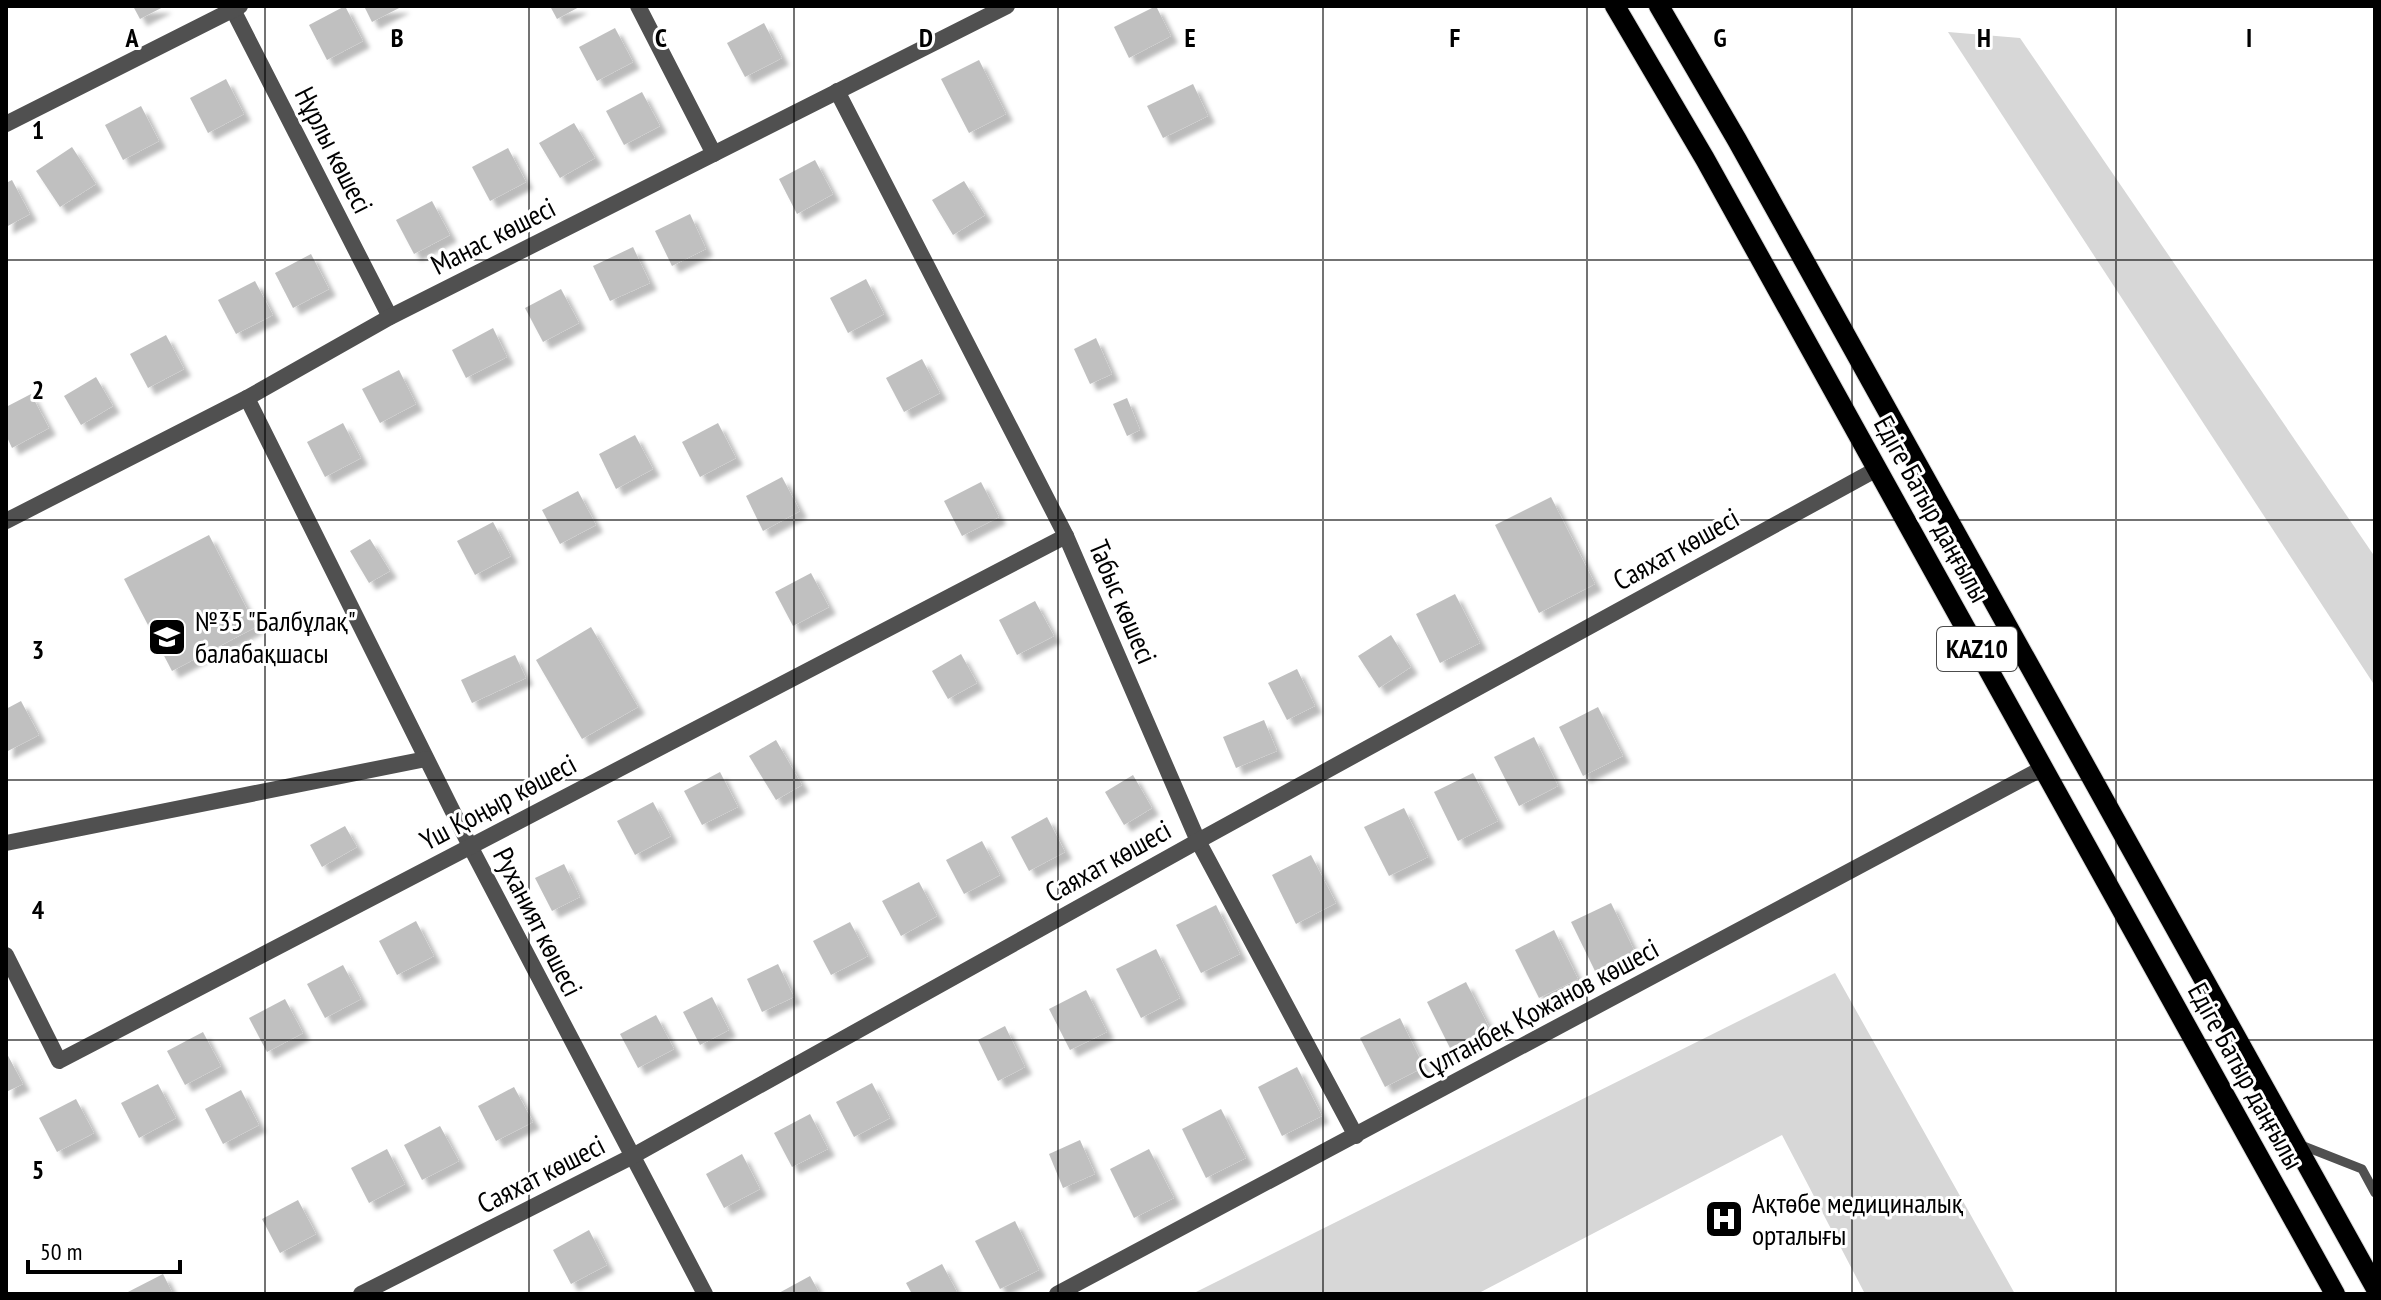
<svg xmlns="http://www.w3.org/2000/svg" width="2381" height="1300" font-family="'PT Sans Narrow',sans-serif">
	<defs>
		<filter id="shadow"><feDropShadow dx="7" dy="7" stdDeviation="2" flood-color="#0004"/></filter>
	</defs>
	<rect width="100%" height="100%" fill="#fff"/>
	<g fill="#d7d7d7">
		<polygon points="1948,32 2020,38 2375,557 2375,686"/>
		<polygon points="1835,973 2015,1294 1865,1294 1782,1135 1477,1294 1192,1294"/>
	</g>
	<g fill="#c0c0c0" filter="url(#shadow)">
		<polygon points="133,6 165,6 140,19"/>
		<polygon points="345,6 363,41 327,60 309,25"/>
		<polygon points="364,6 403,6 372,22"/>
		<polygon points="550,6 581,6 557,19"/>
		<polygon points="1156,6 1171,36 1129,58 1114,27"/>
		<polygon points="764,23 782,58 745,77 727,43"/>
		<polygon points="615,28 633,62 597,81 579,47"/>
		<polygon points="979,60 1006,114 969,133 941,79"/>
		<polygon points="226,79 244,114 208,133 190,98"/>
		<polygon points="1193,84 1208,116 1163,138 1147,106"/>
		<polygon points="642,92 660,126 624,145 606,111"/>
		<polygon points="141,106 159,141 123,160 105,125"/>
		<polygon points="574,123 595,158 560,178 539,143"/>
		<polygon points="72,147 96,184 60,207 36,171"/>
		<polygon points="508,148 526,182 490,201 472,167"/>
		<polygon points="815,160 833,194 797,214 779,179"/>
		<polygon points="12,180 30,214 6,227 6,183"/>
		<polygon points="964,181 985,215 953,235 932,200"/>
		<polygon points="432,201 450,235 414,254 396,220"/>
		<polygon points="690,214 706,249 672,266 655,231"/>
		<polygon points="633,247 650,283 610,301 593,266"/>
		<polygon points="311,254 329,289 293,308 275,273"/>
		<polygon points="866,279 884,314 848,333 830,298"/>
		<polygon points="255,281 273,315 236,334 218,300"/>
		<polygon points="561,289 579,323 543,342 525,308"/>
		<polygon points="493,328 507,357 466,378 452,350"/>
		<polygon points="166,335 184,369 148,388 130,354"/>
		<polygon points="1096,338 1112,374 1090,384 1074,349"/>
		<polygon points="922,359 940,393 904,412 886,378"/>
		<polygon points="399,370 416,404 380,423 362,389"/>
		<polygon points="96,377 113,406 81,425 64,396"/>
		<polygon points="31,394 49,428 12,448 6,435 6,407"/>
		<polygon points="1127,398 1140,430 1127,436 1113,404"/>
		<polygon points="343,423 361,458 325,477 307,442"/>
		<polygon points="718,423 736,458 700,477 682,442"/>
		<polygon points="635,435 653,469 616,489 599,454"/>
		<polygon points="782,477 800,511 763,531 746,496"/>
		<polygon points="981,482 999,517 962,536 944,501"/>
		<polygon points="578,491 596,525 560,544 542,510"/>
		<polygon points="1551,497 1595,584 1539,613 1495,525"/>
		<polygon points="493,522 511,556 475,575 457,541"/>
		<polygon points="209,535 256,627 172,671 124,579"/>
		<polygon points="370,539 390,571 369,583 350,551"/>
		<polygon points="811,573 829,607 793,626 775,592"/>
		<polygon points="1455,594 1480,643 1440,663 1416,614"/>
		<polygon points="1035,601 1054,636 1017,655 999,620"/>
		<polygon points="591,627 638,707 582,739 536,660"/>
		<polygon points="1391,635 1411,667 1379,688 1358,656"/>
		<polygon points="961,654 977,683 948,699 932,671"/>
		<polygon points="515,655 526,678 472,703 461,680"/>
		<polygon points="1297,669 1315,706 1287,720 1268,683"/>
		<polygon points="21,701 39,735 6,752 6,709"/>
		<polygon points="1598,707 1623,756 1583,776 1559,727"/>
		<polygon points="1264,720 1277,751 1236,768 1223,737"/>
		<polygon points="1534,737 1558,786 1519,806 1494,757"/>
		<polygon points="776,740 802,785 776,800 749,756"/>
		<polygon points="720,772 738,807 702,825 684,791"/>
		<polygon points="1473,773 1498,821 1458,841 1434,792"/>
		<polygon points="1133,775 1152,808 1124,825 1105,792"/>
		<polygon points="653,802 671,836 635,855 617,821"/>
		<polygon points="1404,808 1428,857 1389,876 1364,827"/>
		<polygon points="1047,817 1065,852 1029,871 1011,837"/>
		<polygon points="345,826 357,847 322,867 310,845"/>
		<polygon points="982,841 1000,875 964,894 946,860"/>
		<polygon points="1311,855 1336,903 1296,924 1272,875"/>
		<polygon points="564,864 580,897 552,911 535,878"/>
		<polygon points="919,882 937,916 901,936 882,901"/>
		<polygon points="1611,903 1635,952 1595,971 1571,922"/>
		<polygon points="1216,905 1240,954 1201,973 1176,925"/>
		<polygon points="416,921 434,956 397,975 379,941"/>
		<polygon points="850,922 868,956 831,975 813,941"/>
		<polygon points="1554,930 1578,979 1539,998 1515,950"/>
		<polygon points="1156,949 1180,998 1141,1018 1116,969"/>
		<polygon points="778,964 794,997 762,1012 747,979"/>
		<polygon points="343,965 361,999 325,1018 307,984"/>
		<polygon points="1466,982 1491,1031 1451,1050 1427,1002"/>
		<polygon points="1086,990 1107,1032 1070,1050 1049,1009"/>
		<polygon points="712,997 729,1030 700,1045 683,1012"/>
		<polygon points="285,999 303,1033 267,1052 249,1018"/>
		<polygon points="656,1015 674,1049 638,1068 620,1034"/>
		<polygon points="1400,1018 1424,1067 1385,1087 1360,1038"/>
		<polygon points="1005,1026 1025,1067 998,1081 978,1040"/>
		<polygon points="203,1032 221,1066 185,1085 167,1051"/>
		<polygon points="6,1052 23,1084 6,1092"/>
		<polygon points="1297,1067 1322,1116 1282,1136 1258,1087"/>
		<polygon points="872,1083 890,1118 854,1137 836,1102"/>
		<polygon points="158,1084 176,1118 139,1138 121,1103"/>
		<polygon points="514,1087 533,1122 496,1141 478,1106"/>
		<polygon points="241,1090 259,1125 223,1144 205,1109"/>
		<polygon points="76,1099 94,1133 57,1152 39,1118"/>
		<polygon points="1221,1109 1246,1158 1206,1178 1182,1129"/>
		<polygon points="810,1114 828,1149 792,1167 774,1133"/>
		<polygon points="440,1126 459,1161 422,1180 404,1145"/>
		<polygon points="1080,1140 1095,1174 1063,1188 1049,1154"/>
		<polygon points="387,1149 405,1184 369,1203 351,1168"/>
		<polygon points="1149,1149 1174,1198 1134,1218 1110,1169"/>
		<polygon points="742,1154 760,1189 724,1208 706,1174"/>
		<polygon points="298,1200 316,1234 280,1253 262,1219"/>
		<polygon points="1015,1221 1039,1270 1000,1289 975,1241"/>
		<polygon points="589,1230 607,1265 571,1284 553,1250"/>
		<polygon points="942,1264 958,1294 912,1294 906,1283"/>
		<polygon points="163,1274 173,1294 124,1294"/>
		<polygon points="810,1276 820,1294 777,1294"/>
	</g>
	<g fill="none" stroke-linecap="round" stroke-linejoin="round">
		<defs>
			<g id="primary">
				<polyline points="1615,6 1705,159 2335,1294"/>
				<polyline points="1659,6 1737,140 2375,1287"/>
			</g>
		</defs>
		<use href="#primary" stroke="#dbdbdb" stroke-width="22"/>
		<polyline stroke="#505050" stroke-width="9" points="2301,1145 2362,1169 2375,1193"/>
		<g stroke="#505050" stroke-width="16">
			<polyline points="231,6 390,317"/>
			<polyline points="638,6 714,154"/>
			<polyline points="837,91 1066,536 1198,841 1356,1136"/>
			<polyline points="6,124 240,6"/>
			<polyline points="247,398 470,846 705,1294"/>
			<polyline points="6,521 247,398 390,317 1007,6"/>
			<polyline points="6,843 426,759"/>
			<polyline points="6,955 59,1061 1066,536"/>
			<polyline points="361,1294 631,1157 1198,841 1877,469"/>
			<polyline points="1057,1294 2043,768"/>
		</g>
		<use href="#primary" stroke="#000" stroke-width="20"/>
	</g>
	<path fill="none" stroke="#000" stroke-width="2" stroke-opacity="0.55" d="M265,6V1294M529,6V1294M794,6V1294M1058,6V1294M1323,6V1294M1587,6V1294M1852,6V1294M2116,6V1294M6,260H2375M6,520H2375M6,780H2375M6,1040H2375"/>
	<defs>
		<symbol id="school-square" viewBox="-11 -11 22 22"><rect x="-9" y="-9" width="18" height="18" rx="4" fill="#000" stroke="#fff"/><path d="M0-5L7-2L0 1L-7-2ZM-4 1L0 2.5L4 1V4Q0 6-4 4Z" fill="#fff"/></symbol>
		<symbol id="hospital-square" viewBox="-11 -11 22 22"><rect x="-9" y="-9" width="18" height="18" rx="4" fill="#000" stroke="#fff"/><path d="M-5-5h3v3.5h4V-5h3V5h-3V1.5h-4V5h-3Z" fill="#fff"/></symbol>
	</defs>
	<g fill-rule="evenodd">
		<use href="#school-square" x="145" y="615" width="44" height="44"/>
		<use href="#hospital-square" x="1702" y="1197" width="44" height="44"/>
	</g>
	<g text-anchor="middle" stroke-width="6" stroke-linejoin="round" paint-order="stroke">
		<rect fill="#fff" stroke="#4c4c4c" stroke-width="2" x="1937" y="627" width="80" height="44" rx="6"/>
		<g font-size="26" font-weight="bold" fill="#000">
			<text x="1977" y="658">KAZ10</text>
		</g>
		<g font-size="28" fill="#000" stroke="#fff">
			<text transform="translate(334 150) rotate(63)" y="10">Нұрлы көшесі</text>
			<text transform="translate(493 236) rotate(-27)" y="10">Манас көшесі</text>
			<text transform="translate(1932 509) rotate(61)" y="10">Едіге Батыр даңғылы</text>
			<text transform="translate(1676 549) rotate(-29)" y="10">Саяхат көшесі</text>
			<text transform="translate(1123 602) rotate(67)" y="10">Табыс көшесі</text>
			<text transform="translate(498 802) rotate(-28)" y="10">Үш Қоңыр көшесі</text>
			<text transform="translate(1108 861) rotate(-29)" y="10">Саяхат көшесі</text>
			<text transform="translate(538 922) rotate(63)" y="10">Руханият көшесі</text>
			<text transform="translate(1538 1009) rotate(-28)" y="10">Сұлтанбек Қожанов көшесі</text>
			<text transform="translate(2246 1076) rotate(61)" y="10">Едіге Батыр даңғылы</text>
			<text transform="translate(541 1174) rotate(-27)" y="10">Саяхат көшесі</text>
		</g>
		<g font-size="28" fill="#000" stroke="#fff" text-anchor="start">
			<text x="195" y="631">№35 "Балбұлақ"<tspan x="195" dy="32">балабақшасы</tspan></text>
			<text x="1752" y="1213">Ақтөбе медициналық<tspan x="1752" dy="32">орталығы</tspan></text>
		</g>
	</g>
	<g font-size="26" text-anchor="middle" font-weight="bold" fill="#000" stroke="#fff" stroke-width="6" stroke-linejoin="round" paint-order="stroke">
		<text x="132" y="47">A</text>
		<text x="397" y="47">B</text>
		<text x="661" y="47">C</text>
		<text x="926" y="47">D</text>
		<text x="1190" y="47">E</text>
		<text x="1455" y="47">F</text>
		<text x="1720" y="47">G</text>
		<text x="1984" y="47">H</text>
		<text x="2249" y="47">I</text>
		<text x="38" y="139">1</text>
		<text x="38" y="399">2</text>
		<text x="38" y="659">3</text>
		<text x="38" y="919">4</text>
		<text x="38" y="1179">5</text>
	</g>
	<rect width="2381" height="1300" fill="none" stroke="#000000" stroke-width="16"/>
	<path d="M28 1260v12h152v-12" fill="none" stroke="#000000" stroke-width="4"/>
	<text x="40" y="1260" font-size="24" fill="#000000" stroke="#ffffff" stroke-width="6" paint-order="stroke">50 m</text>
</svg>
